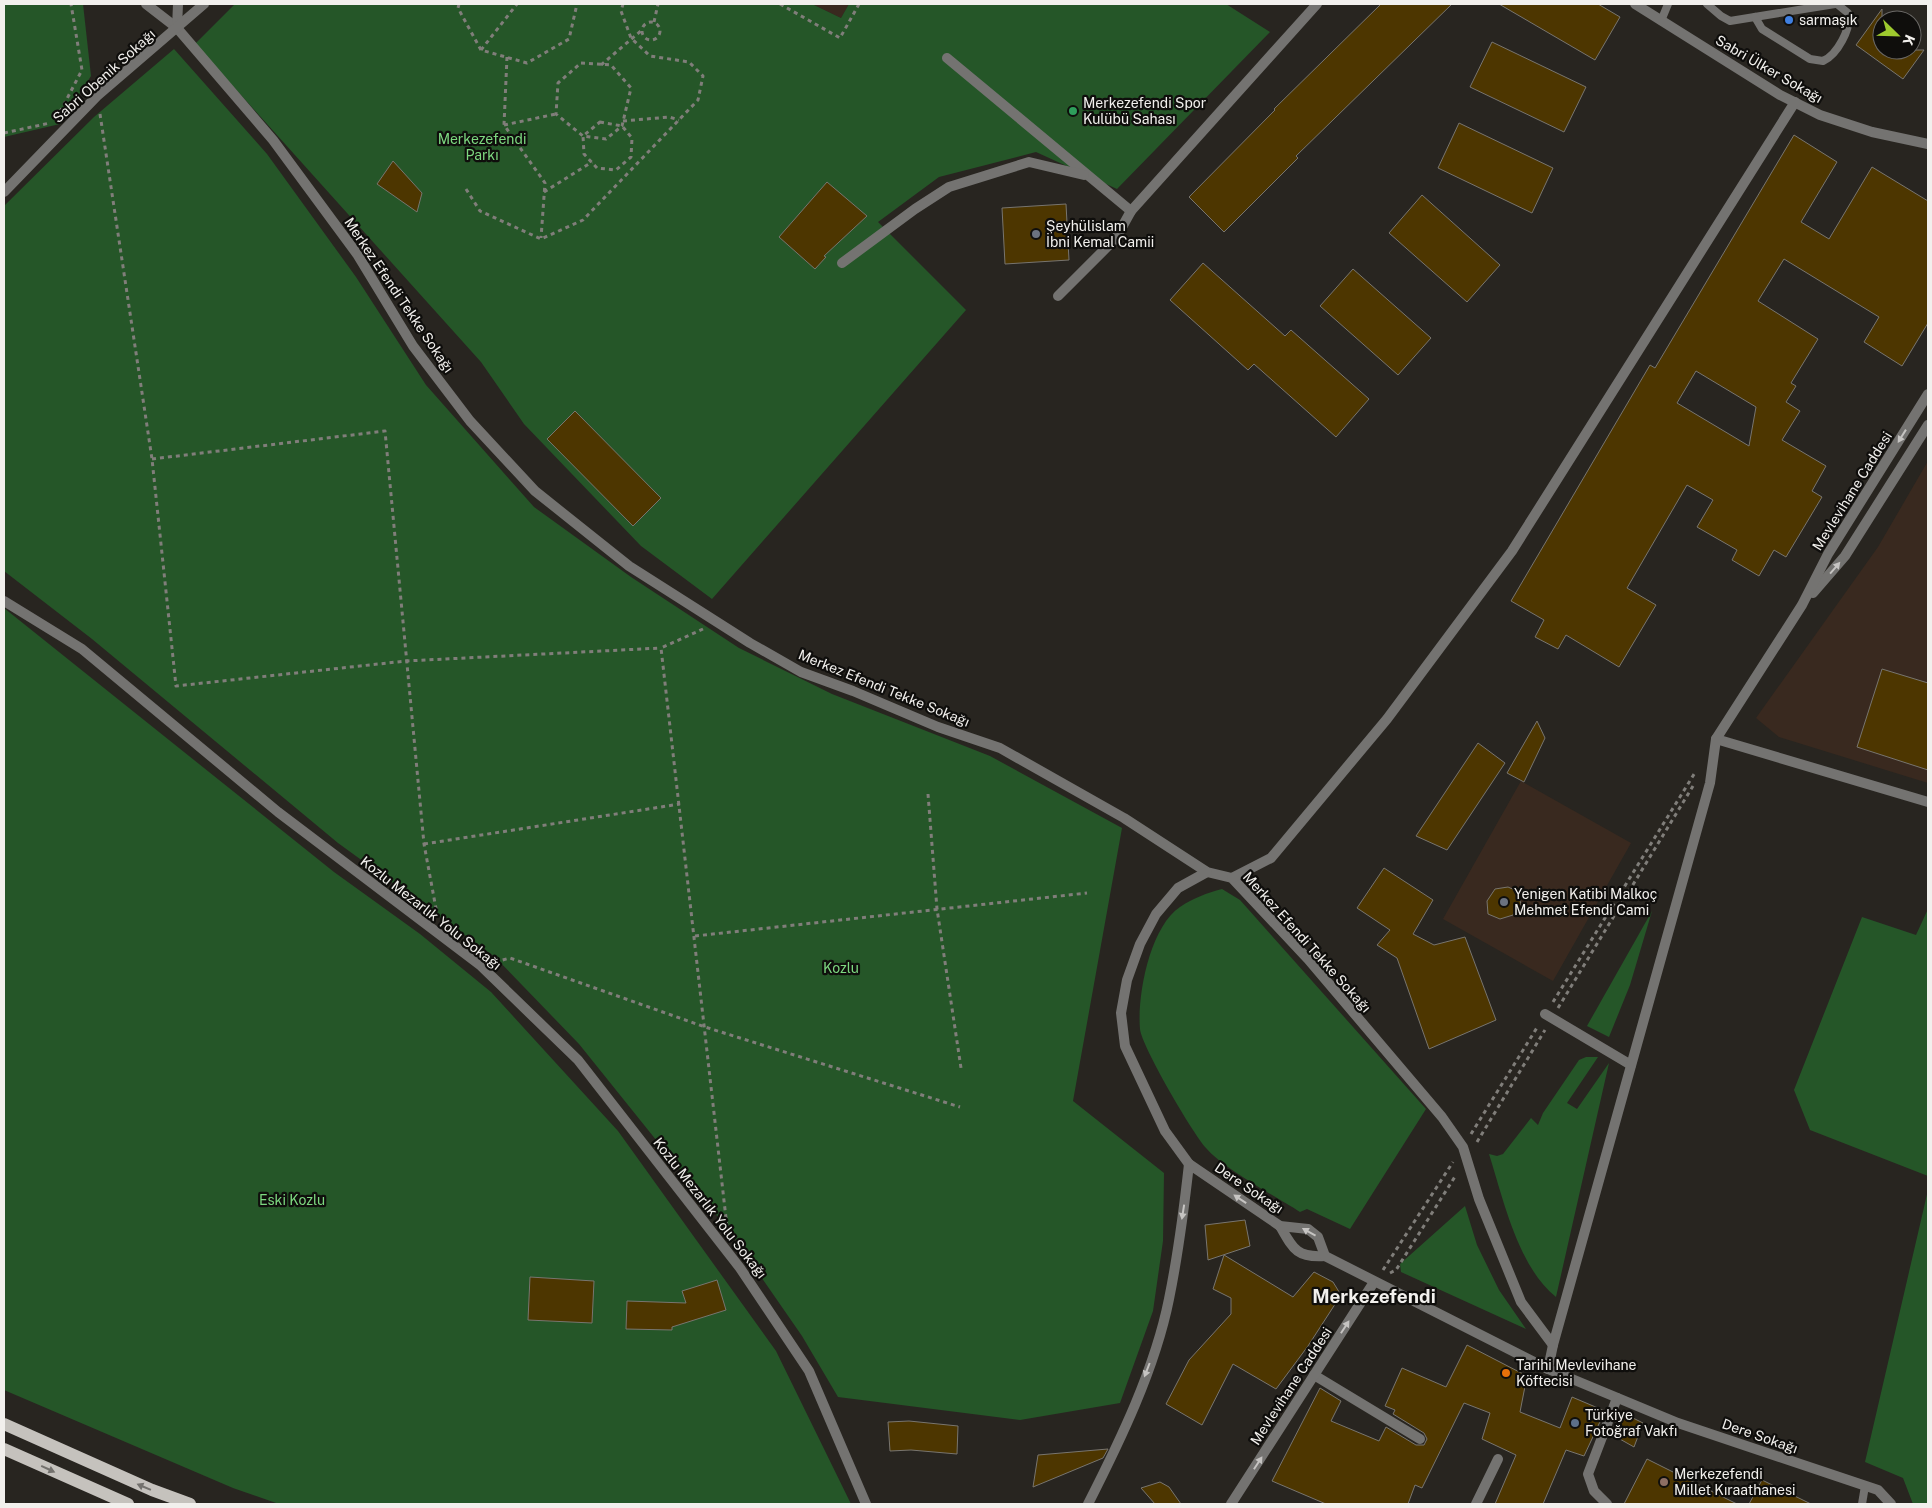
<svg xmlns="http://www.w3.org/2000/svg" width="1932" height="1508" font-family="'Public Sans',sans-serif">
	<rect width="100%" height="100%" fill="#282520"/>
	<g fill="#39291f">
		<polygon points="812,4 849,4 841,18"/>
		<polygon points="1928,461 1928,783 1779,737 1756,718 1878,547"/>
		<polygon points="1521,781 1631,843 1553,981 1443,919"/>
	</g>
	<g fill="#255628">
		<polygon points="4,4 83,4 91,76 60,124 4,137"/>
		<polygon points="235,4 812,4 841,18 849,4 1226,4 1270,32 1117,189 1036,152 939,177 878,222 966,310 712,599 641,546 524,424 481,362 195,44"/>
		<polygon points="174,49 267,154 356,277 426,385 534,507 631,577 739,648 832,694 990,756 1122,828 1073,1101 1164,1173 1163,1241 1153,1311 1120,1403 1020,1420 838,1397 802,1336 730,1232 579,1044 495,957 338,843 92,639 4,571 4,206 94,117"/>
		<polygon points="4,608 334,872 420,934 491,992 618,1131 776,1351 851,1504 279,1504 233,1488 4,1390"/>
		<path d="M1222,889L1240,900L1426,1109L1350,1229L1307,1209L1300,1212C1275,1196 1224,1169 1206,1148C1192,1132 1142,1047 1140,1029C1137,995 1150,927 1180,907C1193,898 1207,893 1222,889Z"/>
		<polygon points="1928,909 1928,1176 1810,1130 1794,1090 1862,917 1916,935"/>
		<polygon points="1652,911 1630,985 1609,1037 1587,1026"/>
		<path d="M1586,1057H1598L1567,1103L1577,1109L1609,1063L1556,1297C1518,1267 1503,1198 1489,1154L1497,1156L1503,1154L1531,1118L1538,1125L1543,1113L1579,1060Z"/>
		<polygon points="1928,1190 1928,1504 1913,1504 1903,1478 1865,1462"/>
		<polygon points="1465,1206 1477,1245 1499,1290 1526,1329 1401,1272 1400,1264"/>
	</g>
	<g fill="#4d3600" stroke="#78756f" fill-rule="evenodd">
		<polygon points="1381,4 1452,4 1296,156 1298,158 1224,232 1189,197 1275,110 1274,109"/>
		<polygon points="1499,4 1598,4 1620,17 1595,60"/>
		<polygon points="1882,9 1882,50 1924,50 1903,79 1856,45"/>
		<polygon points="1492,42 1586,87 1564,132 1470,87"/>
		<polygon points="1459,123 1553,168 1532,213 1438,168"/>
		<path d="M1794,135L1837,162L1801,222L1829,239L1872,167L1928,201V323L1902,366L1864,342L1879,317L1784,259L1758,301L1818,339L1791,383L1796,386L1786,402L1800,411L1782,440L1826,466L1812,491L1822,497L1786,557L1774,550L1759,576L1732,560L1737,550L1697,527L1713,500L1687,485L1627,588L1656,605L1619,667L1566,635L1558,649L1535,637L1544,620L1511,601L1650,365L1655,368ZM1696,371L1756,407L1749,446L1677,403Z"/>
		<polygon points="393,161 422,193 417,212 377,184"/>
		<polygon points="827,182 867,216 824,256 826,257 815,269 779,237"/>
		<polygon points="1422,195 1500,265 1467,302 1389,233"/>
		<polygon points="1066,204 1069,260 1005,264 1002,208"/>
		<polygon points="1203,263 1285,336 1291,330 1369,399 1336,437 1254,364 1248,370 1170,300"/>
		<polygon points="1353,269 1431,338 1398,375 1320,306"/>
		<polygon points="575,411 661,498 633,526 547,439"/>
		<polygon points="1882,669 1928,683 1928,770 1857,747"/>
		<polygon points="1537,721 1545,738 1524,782 1507,773"/>
		<polygon points="1478,743 1505,763 1447,850 1416,836"/>
		<polygon points="1384,868 1433,900 1413,934 1434,945 1465,937 1496,1020 1429,1049 1397,958 1377,945 1390,930 1357,908"/>
		<polygon points="1508,887 1517,891 1521,904 1513,915 1500,919 1488,914 1487,901 1495,889"/>
		<polygon points="1245,1220 1250,1246 1208,1260 1205,1225"/>
		<polygon points="1224,1255 1293,1297 1314,1272 1333,1282 1341,1295 1308,1346 1276,1389 1233,1364 1202,1425 1166,1404 1189,1360 1231,1314 1231,1298 1213,1289"/>
		<polygon points="530,1277 594,1281 592,1323 528,1320"/>
		<polygon points="717,1280 726,1310 672,1327 672,1330 626,1329 627,1301 686,1303 682,1291"/>
		<polygon points="1467,1345 1527,1376 1520,1412 1560,1428 1572,1397 1605,1411 1584,1456 1566,1450 1543,1504 1495,1504 1516,1455 1482,1439 1490,1413 1464,1403 1422,1488 1415,1485 1408,1504 1326,1504 1272,1481 1320,1388 1341,1401 1331,1421 1379,1441 1386,1427 1416,1445 1424,1445 1427,1439 1424,1433 1393,1414 1395,1410 1385,1406 1402,1368 1446,1387"/>
		<polygon points="1621,1412 1643,1423 1634,1447 1611,1434"/>
		<polygon points="909,1421 958,1426 957,1454 911,1450 890,1451 888,1422"/>
		<polygon points="1108,1449 1103,1458 1033,1487 1038,1455"/>
		<polygon points="1647,1459 1737,1504 1624,1504"/>
		<polygon points="1762,1480 1811,1504 1749,1504"/>
		<polygon points="1160,1482 1169,1487 1181,1504 1155,1504 1141,1488"/>
	</g>
	<g fill="none" stroke-linecap="round" stroke-linejoin="round">
		<g stroke="#807e7a" stroke-width="3" stroke-dasharray="4 4" stroke-linecap="butt">
			<polyline points="459,4 458,8 481,50 527,63 569,39 577,4"/>
			<polyline points="780,4 840,38 859,4"/>
			<polyline points="654,22 658,4"/>
			<circle cx="651" cy="31" r="9"/>
			<polyline points="481,50 517,4"/>
			<polyline points="507,57 504,125 545,183 541,238"/>
			<polygon points="581,63 611,65 631,88 622,126 606,139 583,136 556,114 558,83"/>
			<polyline points="601,65 642,30"/>
			<polyline points="60,112 82,70 71,4"/>
			<polyline points="100,114 152,459 176,686 406,661 661,648"/>
			<polyline points="623,121 669,117 679,120"/>
			<polygon points="600,122 622,126 632,138 631,157 616,170 597,168 584,154 583,136"/>
			<polyline points="504,125 556,114"/>
			<polyline points="4,133 50,123"/>
			<polyline points="466,189 480,211 541,239 583,220 698,100 703,76 689,62 650,56 631,38 621,11 623,4"/>
			<polyline points="544,192 592,162"/>
			<polyline points="152,459 385,431 424,844 437,914"/>
			<polyline points="703,629 661,648 727,1227"/>
			<polyline points="928,794 937,909 961,1068"/>
			<polyline points="424,844 680,804"/>
			<polyline points="695,936 1087,893"/>
			<polyline points="495,962 510,958 705,1027 960,1107"/>
			<polyline points="1553,1002 1696,771"/>
			<polyline points="1558,1008 1693,786"/>
			<polyline points="1471,1134 1538,1026"/>
			<polyline points="1477,1142 1545,1030"/>
			<polyline points="1383,1270 1453,1162"/>
			<polyline points="1390,1273 1396,1270 1456,1175"/>
		</g>
		<g stroke="#747371" stroke-width="8">
			<polyline points="1707,4 1721,16 1730,21 1835,4"/>
			<path d="M1755,17L1762,29L1810,59L1823,61C1837,55 1852,28 1848,13L1837,4"/>
			<polyline points="1661,21 1668,4"/>
			<polyline points="1862,1504 1865,1486"/>
		</g>
		<g stroke="#747371" stroke-width="10">
			<polyline points="146,4 177,28 273,140 357,254 413,346 470,421 535,491 629,566 750,643 801,672 853,691 938,727 1000,748 1124,818 1207,872 1232,878 1308,959 1442,1117 1463,1147 1479,1199 1521,1302 1553,1345"/>
			<polyline points="1635,4 1780,95 1820,115 1872,132 1928,144"/>
			<polyline points="177,28 178,4"/>
			<polyline points="947,58 1131,211"/>
			<polyline points="4,192 97,96 204,4"/>
			<polyline points="842,263 915,209 949,187 1029,162 1084,175"/>
			<polyline points="1058,296 1116,238 1131,211 1317,4"/>
			<polyline points="1716,739 1928,802"/>
			<polyline points="1232,878 1271,858 1387,719 1512,551 1795,102"/>
			<polyline points="1545,1014 1631,1065"/>
			<polyline points="1189,1164 1165,1131 1125,1046 1121,1013 1127,980 1140,944 1156,914 1178,888 1207,872"/>
			<polyline points="1548,1369 1678,1423 1878,1490 1891,1504"/>
			<polyline points="1314,1375 1420,1439"/>
			<polyline points="1476,1504 1498,1459"/>
			<polyline points="1607,1504 1594,1491 1588,1474 1617,1398"/>
		</g>
		<g stroke="#747371" stroke-width="10">
			<polyline points="1813,593 1845,556 1928,425"/>
			<polyline points="4,601 82,649 278,812 480,965 578,1060 740,1268 809,1371 866,1504"/>
			<path d="M1280,1226C1293,1249 1297,1258 1325,1256"/>
			<path d="M1088,1504C1120,1441 1155,1369 1169,1299C1178,1255 1184,1209 1189,1164L1280,1226L1308,1229L1318,1237L1325,1256L1548,1369L1553,1345L1710,783L1716,739L1802,605L1828,554L1928,394"/>
			<polyline points="1231,1504 1374,1282"/>
		</g>
		<g stroke="#c5c2bd" stroke-width="12">
			<polyline points="4,1424 152,1490 190,1504"/>
			<polyline points="4,1449 128,1504"/>
		</g>
	</g>
	<defs><path id="oneway-solid" d="M-6-.8H1V-3.2L6.5 0L1 3.2V.8H-6Z" transform="scale(1.25)"/></defs>
	<g fill="#c6c4c2">
		<use href="#oneway-solid" transform="translate(1902 436) rotate(122)"/>
		<use href="#oneway-solid" transform="translate(1835 568) rotate(-49)"/>
		<use href="#oneway-solid" transform="translate(1240 1199) rotate(-146)"/>
		<use href="#oneway-solid" transform="translate(1183 1212) rotate(99)"/>
		<use href="#oneway-solid" transform="translate(1309 1232) rotate(-151)"/>
		<use href="#oneway-solid" transform="translate(1345 1327) rotate(-57)"/>
		<use href="#oneway-solid" transform="translate(1147 1370) rotate(111)"/>
		<use href="#oneway-solid" transform="translate(1258 1463) rotate(-57)"/>
	</g>
	<g fill="#73716d">
		<use href="#oneway-solid" transform="translate(48 1469) rotate(25)"/>
		<use href="#oneway-solid" transform="translate(144 1487) rotate(-157)"/>
	</g>
	<circle fill="#3f7fe0" stroke="#0f0e0c" stroke-width="2" cx="1789" cy="20" r="5"/>
	<circle fill="#2e9e5b" stroke="#0f0e0c" stroke-width="2" cx="1073" cy="111" r="5"/>
	<g fill="#6b7280" stroke="#0f0e0c" stroke-width="2">
		<circle cx="1036" cy="234" r="5"/>
		<circle cx="1504" cy="902" r="5"/>
	</g>
	<circle fill="#e8710a" stroke="#0f0e0c" stroke-width="2" cx="1506" cy="1373" r="5"/>
	<circle fill="#5c6f8a" stroke="#0f0e0c" stroke-width="2" cx="1575" cy="1423" r="5"/>
	<circle fill="#8d6e63" stroke="#0f0e0c" stroke-width="2" cx="1664" cy="1482" r="5"/>
	<g text-anchor="middle" stroke-width="4.5" stroke-linejoin="round" paint-order="stroke">
		<g font-size="14" fill="#f2f0ed" stroke="#0f0e0c" text-anchor="start">
			<text x="1799" y="25">sarmaşık</text>
			<text x="1083" y="108">Merkezefendi Spor<tspan x="1083" dy="16">Kulübü Sahası</tspan></text>
			<text x="1046" y="231">Şeyhülislam<tspan x="1046" dy="16">İbni Kemal Camii</tspan></text>
			<text x="1514" y="899">Yenigen Katibi Malkoç<tspan x="1514" dy="16">Mehmet Efendi Cami</tspan></text>
			<text x="1516" y="1370">Tarihi Mevlevihane<tspan x="1516" dy="16">Köftecisi</tspan></text>
			<text x="1585" y="1420">Türkiye<tspan x="1585" dy="16">Fotoğraf Vakfı</tspan></text>
			<text x="1674" y="1479">Merkezefendi<tspan x="1674" dy="16">Millet Kıraathanesi</tspan></text>
		</g>
		<g font-size="14" fill="#f2f0ed" stroke="#0f0e0c">
			<text transform="translate(1769 69) rotate(30)" y="5">Sabri Ülker Sokağı</text>
			<text transform="translate(104 76) rotate(-42)" y="5">Sabri Obenik Sokağı</text>
			<text transform="translate(399 295) rotate(56)" y="5">Merkez Efendi Tekke Sokağı</text>
			<text transform="translate(1852 491) rotate(-58)" y="5">Mevlevihane Caddesi</text>
			<text transform="translate(884 688) rotate(22)" y="5">Merkez Efendi Tekke Sokağı</text>
			<text transform="translate(431 913) rotate(38)" y="5">Kozlu Mezarlık Yolu Sokağı</text>
			<text transform="translate(1307 942) rotate(48)" y="5">Merkez Efendi Tekke Sokağı</text>
			<text transform="translate(1249 1188) rotate(34)" y="5">Dere Sokağı</text>
			<text transform="translate(710 1208) rotate(52)" y="5">Kozlu Mezarlık Yolu Sokağı</text>
			<text transform="translate(1291 1386) rotate(-57)" y="5">Mevlevihane Caddesi</text>
			<text transform="translate(1760 1436) rotate(19)" y="5">Dere Sokağı</text>
		</g>
		<g font-size="14" fill="#7dd880" stroke="#0f0e0c">
			<text x="482" y="144">Merkezefendi<tspan x="482" dy="16">Parkı</tspan></text>
			<text x="841" y="973">Kozlu</text>
			<text x="292" y="1205">Eski Kozlu</text>
		</g>
		<g font-size="19" font-weight="bold" fill="#f2f0ed" stroke="#0f0e0c">
			<text x="1374" y="1303">Merkezefendi</text>
		</g>
	</g>
	<rect width="1932" height="1508" fill="none" stroke="#f2f0ed" stroke-width="10"/>
	<g transform="translate(1897 35) rotate(113)"><circle r="24" fill="#0f0e0c" stroke="#6a6866"/>
	<path d="M0-4L9 19L0 12L-9 19Z" fill="#9eca2e"/>
	<text y="-8" font-size="14" font-weight="bold" text-anchor="middle" fill="#f2f0ed">K</text>
	</g>
</svg>
